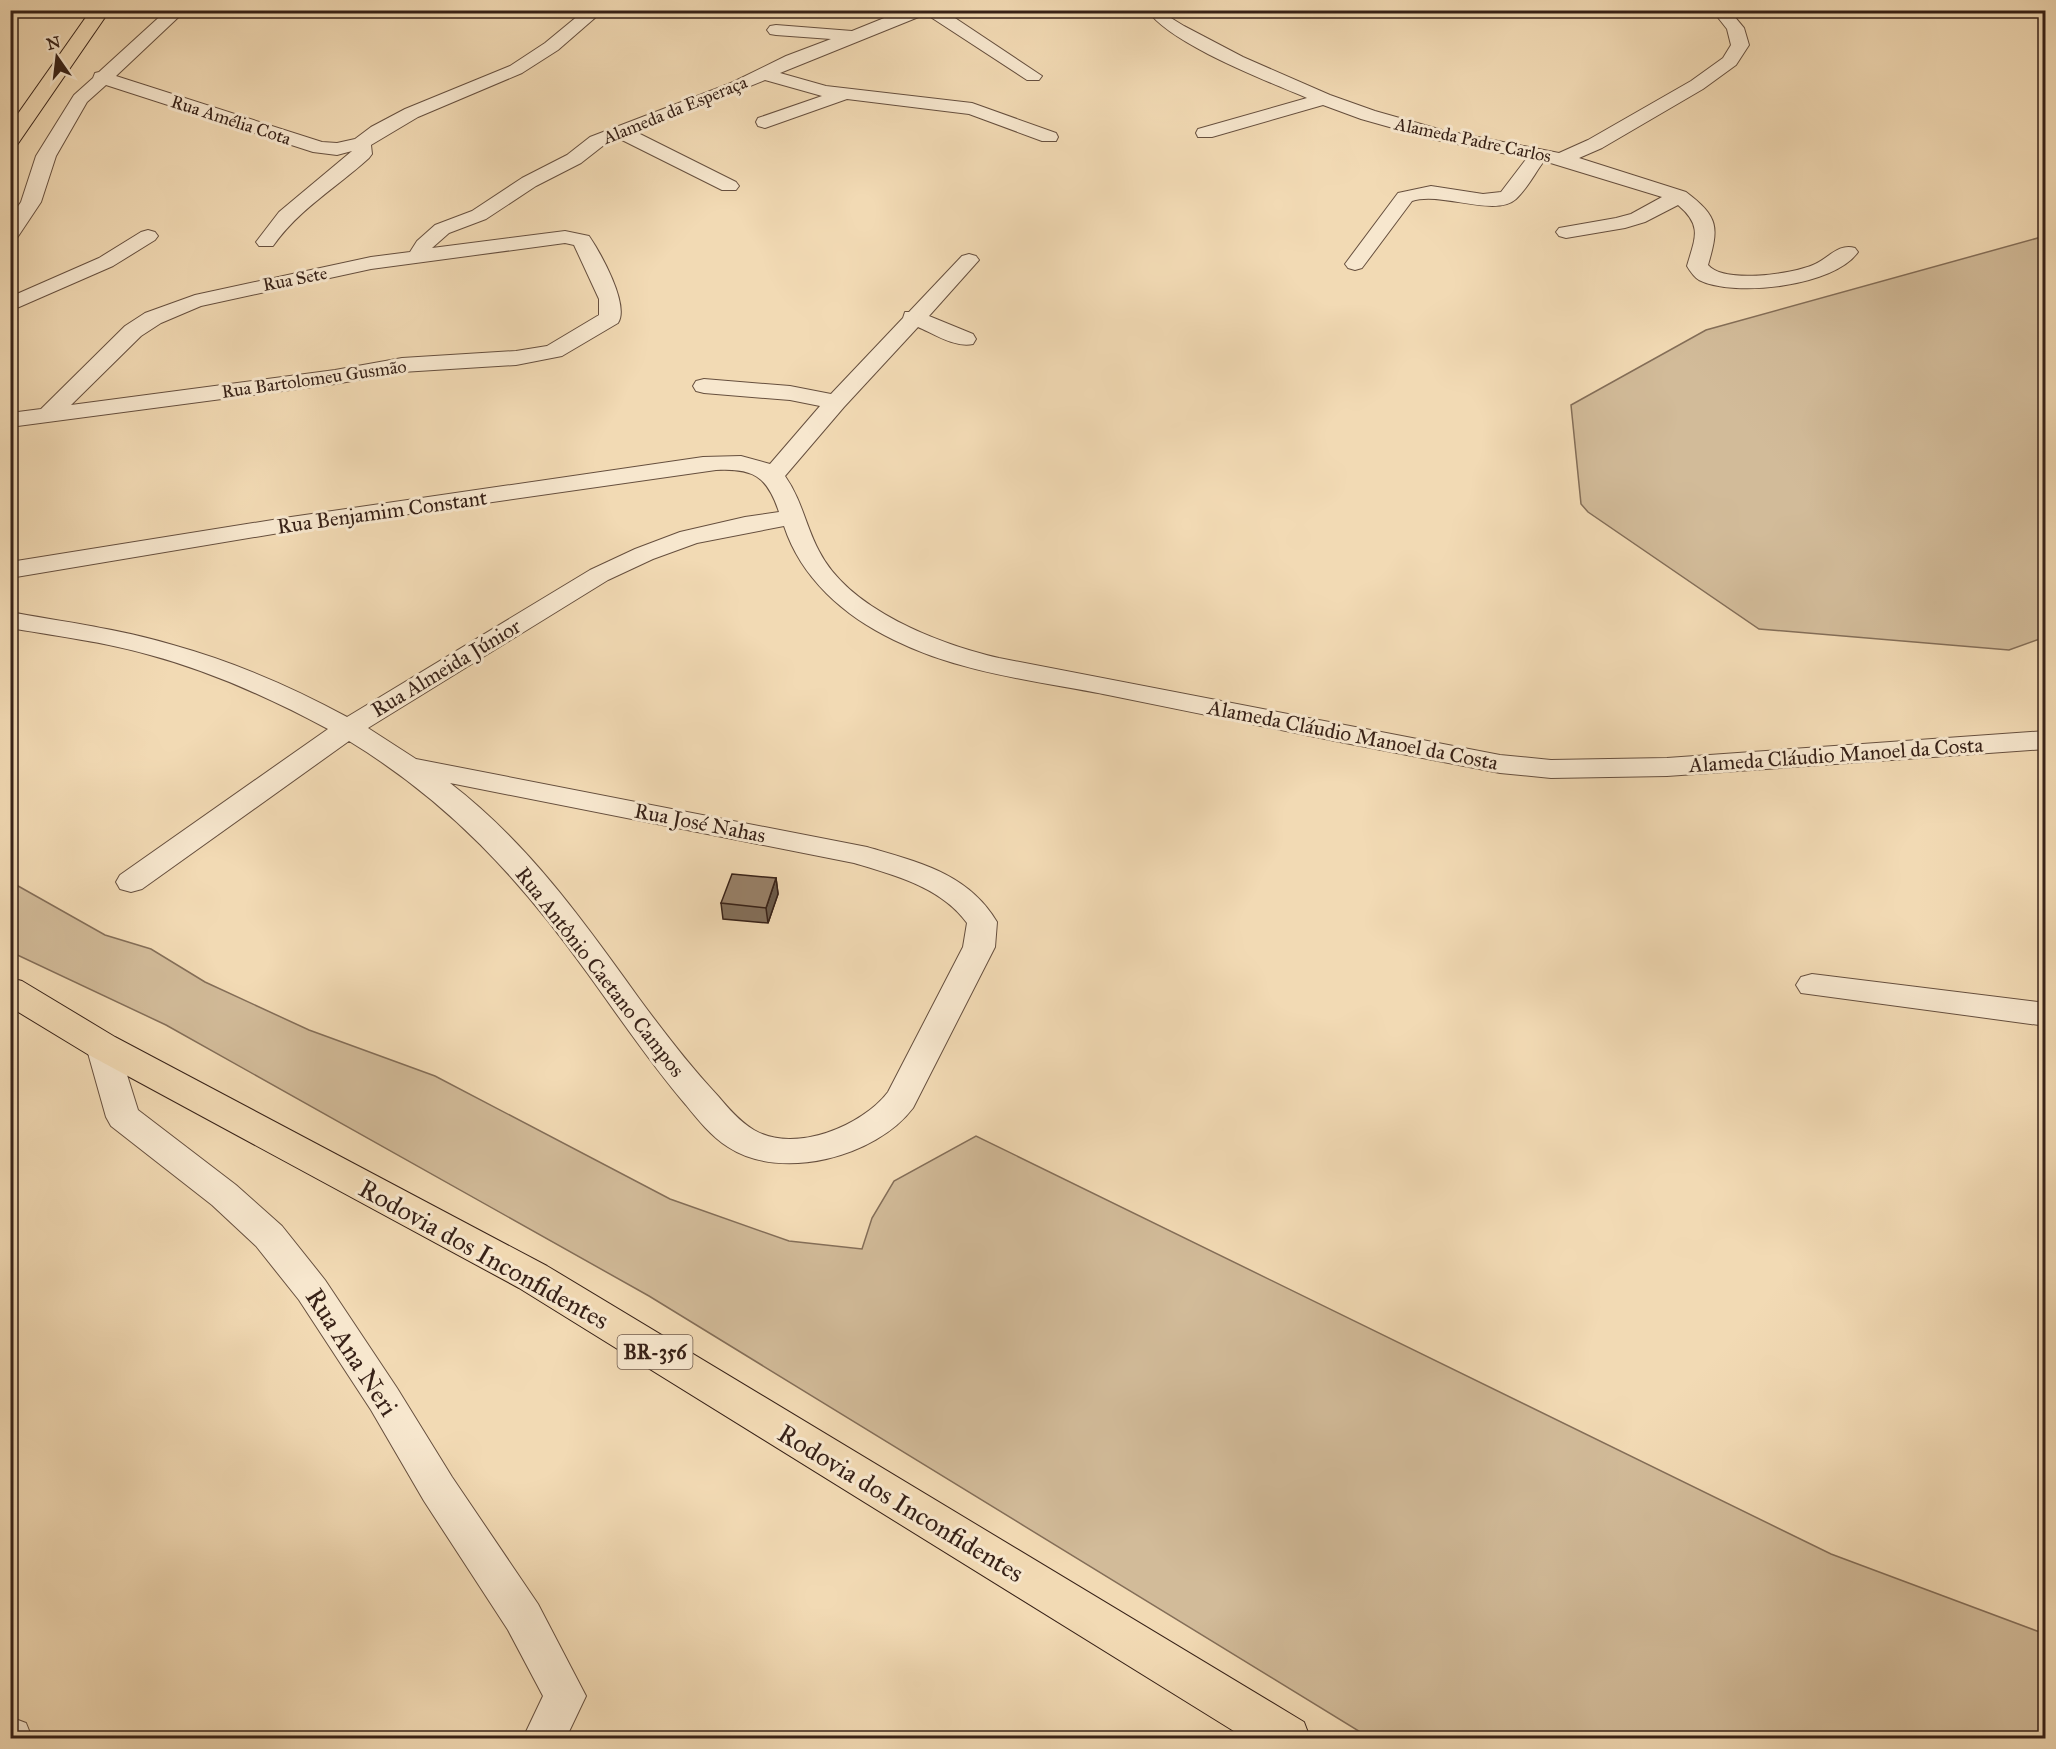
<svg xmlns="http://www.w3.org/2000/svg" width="2056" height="1749" font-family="'IM FELL Great Primer',serif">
	<rect width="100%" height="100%" fill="#f2dab4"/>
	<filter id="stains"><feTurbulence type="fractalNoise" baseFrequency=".00333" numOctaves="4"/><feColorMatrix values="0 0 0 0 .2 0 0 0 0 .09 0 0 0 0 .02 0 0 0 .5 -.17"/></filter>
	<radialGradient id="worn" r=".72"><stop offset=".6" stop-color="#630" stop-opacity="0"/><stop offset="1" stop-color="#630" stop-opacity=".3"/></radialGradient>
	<g fill="#d2bb99" stroke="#846e58" stroke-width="1.5">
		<polygon points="2045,236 2045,637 2009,650 1759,629 1588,512 1581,504 1571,405 1706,330"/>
		<polygon points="11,882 105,935 151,949 205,982 309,1030 435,1076 670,1199 789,1241 862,1249 872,1218 894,1181 976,1136 1831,1554 2045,1634 2045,1738 1370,1738 649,1296 166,1025 11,952"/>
	</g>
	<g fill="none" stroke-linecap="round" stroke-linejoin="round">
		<defs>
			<g id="minor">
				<path d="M167,10H186L116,76L322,142L337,143L355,139L371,127L405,109L510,66L545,43L585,10H604L558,50L522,73L418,117L371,145L372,154L369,158C336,188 299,209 273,246H259L256,242L279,212L352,151L337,155L313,152L106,85L87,102L56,156L41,202L17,238L10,240V218L21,202L36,156L74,95L93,78L95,73L99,72Z"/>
				<path d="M904,10H943L1042,76L1039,80H1027L926,14L780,73L826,86L972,103L1056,133L1058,137L1056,141H1042L969,114L847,99L765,128L758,126L756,122L758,118L822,96L765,80L636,132L736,182L739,186L736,190H722L620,139L604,145L581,163L536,186L486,219L449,233L432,248L565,231L589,236C600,252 630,305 618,323L562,356L516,365L402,372L335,384L10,427V413L41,409L125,326L145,313L195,295L371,257L410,252L417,241L435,225L472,211L522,178L567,155L590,137L731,83L786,56L831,39L776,35L770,34L767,30L770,26L776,25L852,31ZM565,243L574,245L599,299V315L547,346L516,351L402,358L335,370L71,405L141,336L161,323L201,306L371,269Z"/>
				<path d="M1147,10H1164L1171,18L1184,26L1243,57L1330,95L1375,111L1442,130L1559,153L1588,140L1691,81L1723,58L1731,45L1727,29L1712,10H1729L1744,28L1749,45L1736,65L1703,89L1602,148L1579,158L1686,192C1719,217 1719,227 1708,265C1724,284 1792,274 1813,265C1828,259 1838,243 1855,248L1858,252C1835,286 1734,298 1699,280C1694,277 1690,271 1687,266C1695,238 1703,226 1678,205L1645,222L1625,228L1566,238L1559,236L1556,232L1559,228L1616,218L1631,214L1662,197L1544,161C1535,173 1527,189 1516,199C1495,218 1441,191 1412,201L1362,268L1355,270L1348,268L1345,264L1398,193L1431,186L1483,194L1501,192L1527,158L1432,139L1361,119L1323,105L1212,137H1198L1196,133L1198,129L1307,98C1265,80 1172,45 1147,10Z"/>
				<polygon points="148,230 155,232 158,236 155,240 113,266 10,311 10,297 99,258 141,232"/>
				<path d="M969,254L976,256L979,260L929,316L973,334L976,339L973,344C955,348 934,334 918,327L844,407L785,476C802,500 806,527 819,551C849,610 939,644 999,658L1500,755L1551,760L1667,758L2046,731V749L1667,776L1551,778L1500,773C1369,748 1239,722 1108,695C1037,681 960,673 894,640C844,616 801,578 784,526L697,543L653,559L608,580L368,728L416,759L867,847C918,862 968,873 997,922L995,947L913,1108C876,1157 781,1182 728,1147C711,1136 698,1120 686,1105C650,1063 620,1018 588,974C520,879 449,802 349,741L142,889L131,892L120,889L116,882L120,875L328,729C272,699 213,672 150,655C105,642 57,636 10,628V612C65,622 120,629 173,645C234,662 292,687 347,717L590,570L635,549L680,532L745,517L779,512C767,476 753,468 716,470L291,531L10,578V562L291,517L703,457L741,456L770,464L820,406L790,400L704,393L696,391L693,386L696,381L704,379L790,386L831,394L903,318L905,312H909L962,256ZM450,783L854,863C894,875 941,887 967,923L963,947L888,1092C862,1126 795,1154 754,1130C740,1122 728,1108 718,1096C689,1065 663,1031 638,997C583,920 526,841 450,783Z"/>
				<polygon points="1812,974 2046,1003 2046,1026 1801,993 1796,985 1801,977"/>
				<polygon points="102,1034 114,1038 118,1046 138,1110 236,1185 282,1226 325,1280 397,1388 452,1477 538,1604 586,1696 566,1738 523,1738 543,1696 508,1630 424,1501 371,1410 299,1300 256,1246 212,1205 111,1126 106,1117 86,1046 90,1038"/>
				<polygon points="10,1717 26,1723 32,1738 10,1738"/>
			</g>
			<g id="major">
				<polygon points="91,10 110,10 17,145 10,147 10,125"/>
				<polygon points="10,978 22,981 115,1037 547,1266 1304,1722 1310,1738 1245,1738 519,1288 89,1055 10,1007"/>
			</g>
		</defs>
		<use href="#minor" stroke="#664f3e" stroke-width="2"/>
		<use href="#major" stroke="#372117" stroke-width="2"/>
		<use href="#minor" fill="#f7e7ce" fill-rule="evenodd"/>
		<use href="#major" fill="#f2dab4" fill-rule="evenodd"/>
	</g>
	<polygon fill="#836f5a" stroke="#372117" stroke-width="1.5" points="776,878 778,894 768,923 723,919 721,903"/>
	<polygon fill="#6a5a4a" stroke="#372117" stroke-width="1.5" points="776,878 778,894 768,923 766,908"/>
	<polygon fill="#988169" stroke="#372117" stroke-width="1.5" points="732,874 776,878 766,908 721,903"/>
	<g text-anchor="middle" stroke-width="6" stroke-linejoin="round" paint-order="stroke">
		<g font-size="18" fill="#372117" stroke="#f7e7ce">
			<text transform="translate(675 110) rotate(-22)" y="6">Alameda da Esperaça</text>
			<text transform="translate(231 120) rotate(18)" y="6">Rua Amélia Cota</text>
			<text transform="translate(1473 140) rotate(12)" y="6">Alameda Padre Carlos</text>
			<text transform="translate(295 279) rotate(-11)" y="6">Rua Sete</text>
			<text transform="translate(314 379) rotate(-8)" y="6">Rua Bartolomeu Gusmão</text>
		</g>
		<rect fill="#f7e7ce" stroke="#715c4e" stroke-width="1.5" x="617.5" y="1335" width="75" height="34" rx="4.5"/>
		<g font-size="20" font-weight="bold" fill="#372117">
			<text x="655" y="1359">BR-356</text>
		</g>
		<g font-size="21" fill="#372117" stroke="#f7e7ce">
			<text transform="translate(382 512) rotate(-8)" y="7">Rua Benjamim Constant</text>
			<text transform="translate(446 668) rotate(-31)" y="7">Rua Almeida Júnior</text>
			<text transform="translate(1353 735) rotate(11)" y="7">Alameda Cláudio Manoel da Costa</text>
			<text transform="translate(1836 755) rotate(-4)" y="7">Alameda Cláudio Manoel da Costa</text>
			<text transform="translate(700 823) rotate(11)" y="7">Rua José Nahas</text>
			<text transform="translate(600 972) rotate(52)" y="7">Rua Antônio Caetano Campos</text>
		</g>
		<g font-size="26" fill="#372117" stroke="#f7e7ce">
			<text transform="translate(484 1254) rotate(29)" y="9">Rodovia dos Inconfidentes</text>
			<text transform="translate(352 1352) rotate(57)" y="9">Rua Ana Neri</text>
			<text transform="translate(901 1503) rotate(31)" y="9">Rodovia dos Inconfidentes</text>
		</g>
	</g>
	<rect width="2056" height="1749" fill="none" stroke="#f2dab4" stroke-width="36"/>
	<rect x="12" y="12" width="2032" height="1725" fill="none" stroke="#372117" stroke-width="3"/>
	<rect x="18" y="18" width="2020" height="1713" fill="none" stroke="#372117" stroke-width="1.5"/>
	<g transform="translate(57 57) rotate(346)" stroke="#f7e7ce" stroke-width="4.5" paint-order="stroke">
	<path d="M0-4.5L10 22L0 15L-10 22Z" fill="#372117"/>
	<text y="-9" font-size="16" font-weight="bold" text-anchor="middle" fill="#372117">N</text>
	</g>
	<rect width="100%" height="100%" filter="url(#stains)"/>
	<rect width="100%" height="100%" fill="url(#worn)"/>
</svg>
